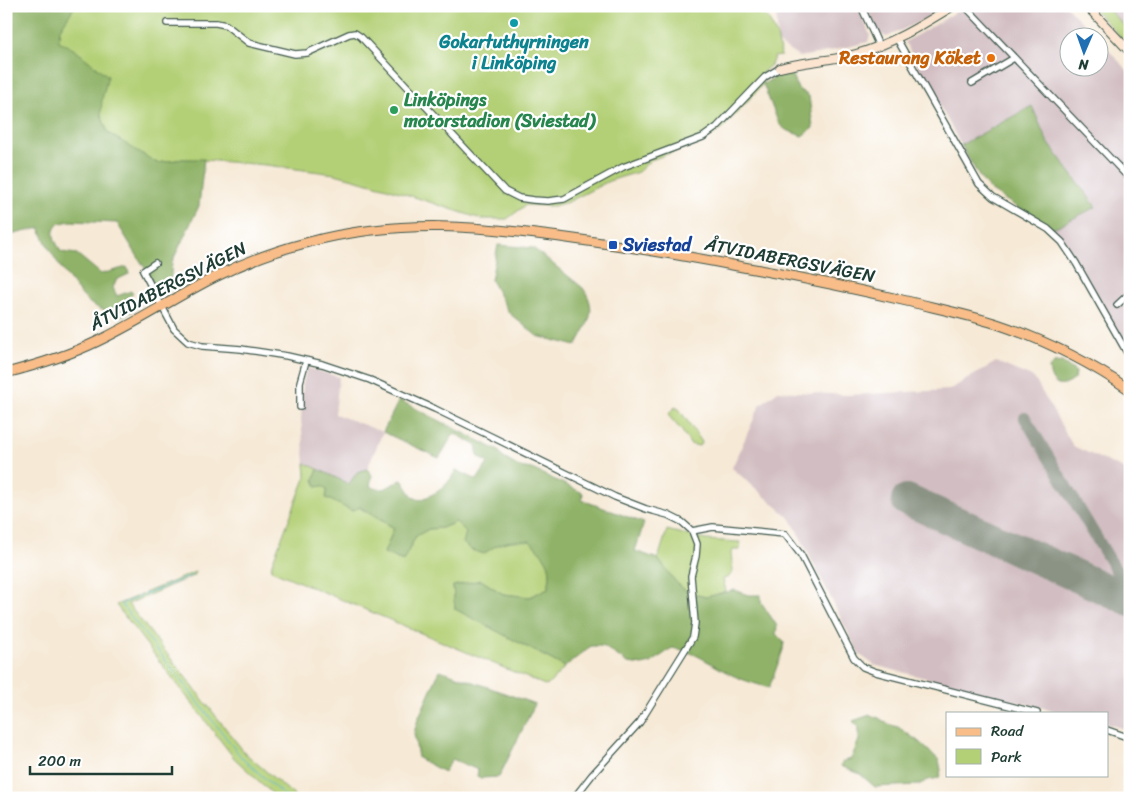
<svg xmlns="http://www.w3.org/2000/svg" width="1136" height="804" font-family="Sriracha,sans-serif">
	<rect width="100%" height="100%" fill="#fff"/>
	<filter id="ink" filterUnits="userSpaceOnUse"><feTurbulence type="fractalNoise" baseFrequency=".02" numOctaves="2"/><feDisplacementMap in="SourceGraphic" scale="10" xChannelSelector="R" yChannelSelector="G"/><feConvolveMatrix kernelMatrix="1 2 1 2 8 2 1 2 1" color-interpolation-filters="sRGB"/></filter>
	<filter id="wash" filterUnits="userSpaceOnUse"><feTurbulence type="fractalNoise" baseFrequency=".0096" numOctaves="4" result="noise"/><feDisplacementMap in="SourceGraphic" scale="20" xChannelSelector="R" yChannelSelector="G"/><feGaussianBlur stdDeviation="1.12" result="paint"/><feColorMatrix in="noise" values="0 0 0 0 0 0 0 0 0 0 0 0 0 0 0 0 0 1.4 0 .05"/><feComposite in="paint" operator="in"/></filter>
	<g filter="url(#wash)">
		<rect width="100%" height="100%" fill="#f6e9d5"/>
		<g fill="#d2bec2">
			<polygon points="776,6 857,6 870,35 868,42 822,53 799,57 778,43"/>
			<polygon points="866,6 943,6 924,19 887,37 878,33"/>
			<polygon points="966,6 1066,6 1096,37 1068,38 1068,68 1098,68 1099,40 1130,73 1130,342 1125,346 1065,241 1052,229 1096,207 1047,141 1032,106 961,145 905,42"/>
			<polygon points="1105,6 1130,6 1130,32"/>
			<polygon points="996,362 1034,378 1073,446 1130,472 1130,730 1107,724 1107,713 1063,713 874,665 859,654 791,519 732,468 760,405 778,391 847,395 949,390"/>
			<polygon points="307,368 339,377 335,414 383,432 367,469 357,472 350,484 305,463 301,420 303,383"/>
		</g>
		<g fill="#b4d077" stroke="#6a8656">
			<polygon points="23,6 751,6 768,18 777,36 781,56 774,57 771,65 762,73 763,84 721,130 701,142 651,160 638,172 609,181 568,202 553,206 526,205 507,219 481,219 387,188 335,174 266,165 204,160 183,159 157,163 51,116"/>
			<polygon points="1091,6 1105,6 1130,32 1130,47"/>
			<polygon points="675,407 679,409 702,442 699,446 690,444 682,431 668,415"/>
			<path d="M305,463L318,469L314,480L322,486L394,528L384,553L403,561L416,536L429,529L442,528L456,522L467,532L496,544L515,540L530,541C546,558 554,564 548,588L530,597L503,594L481,580L453,586L455,609L565,667L547,686L271,570L272,563L306,476Z"/>
			<path d="M667,530L706,540L740,542V550H733L731,553L733,571L728,578L723,579L726,591C720,593 713,596 707,597C683,598 670,575 658,559Z"/>
			<polygon points="195,572 195,575 128,604 245,753 297,798 277,798 234,758 116,605"/>
		</g>
		<g fill="#8fb268" stroke="#57784e">
			<path d="M6,6H75L60,29L59,41L75,50L108,76L102,99L101,114L108,133L157,163L183,159H204L199,206L172,262L170,287L157,293L151,278L117,223L70,221L57,224C50,234 56,242 61,252L77,254L101,274L127,267L129,274L116,280L113,288L117,296L131,291L133,294L126,298L127,303L135,310L120,317C111,313 99,309 91,304C76,293 44,245 40,228L6,236Z"/>
			<polygon points="790,71 798,89 809,96 813,128 802,136 786,130 779,124 763,84 779,75"/>
			<polygon points="1032,106 1047,141 1096,207 1052,229 990,190 980,178 961,145"/>
			<path d="M498,245L533,248L583,288C599,311 587,325 576,346L537,336L509,313L491,280Z"/>
			<path d="M1062,362L1076,372L1075,379C1061,390 1052,387 1049,369L1054,363Z"/>
			<path d="M399,400L499,451L502,457L519,467L532,469L583,493L582,500L644,523L635,551L658,559L676,582L687,592L706,597L735,590L748,595H761V602L777,626L776,634L784,642L783,650L769,688C757,684 744,681 732,675C713,666 694,650 672,648L651,663L642,665L628,663L603,646H591L565,667L455,609L453,586L481,580L503,594L530,597L548,588C554,564 546,558 530,541C511,540 500,541 484,554L471,550L463,543L466,532L456,522L442,528L429,529L416,536L403,561L384,553L394,528L360,507L352,511L326,498L327,489L322,486L317,487L314,480L318,469L349,484L357,472L367,469L372,475L370,486C386,494 387,485 402,480L413,497L420,500C439,492 446,488 456,470L477,480L488,463L478,456L476,445L454,433L439,458L383,432Z"/>
			<polygon points="440,670 535,704 499,777 481,778 477,776 478,770 452,759 444,772 418,758 414,733 418,719"/>
			<polygon points="870,715 879,718 888,724 898,727 918,741 939,760 941,770 939,778 928,780 918,785 875,787 860,774 841,766 842,762 851,759 859,740 859,728 853,721"/>
		</g>
		<g fill="none" stroke-linecap="round" stroke-linejoin="round">
			<polyline stroke="#52b2d1" stroke-width="1" points="193,575 121,604 242,758 287,798"/>
			<polyline stroke="#8a9384" stroke-width="12" points="1025,418 1130,594"/>
			<polyline stroke="#8a9384" stroke-width="32" points="907,500 1130,600"/>
		</g>
	</g>
	<g filter="url(#ink)">
		<g fill="none" stroke-linecap="round" stroke-linejoin="round">
			<defs>
				<g id="street">
					<polyline points="861,6 879,46"/>
					<polyline points="965,6 1130,179"/>
					<polyline points="167,23 216,23 226,25 249,43 295,54 307,53 349,34 355,33 361,37 505,191 519,198 533,200 548,201 564,199 623,167 703,137 717,127 765,77 780,68"/>
					<polyline points="897,39 979,184 993,197 1048,229 1062,242 1076,263 1130,358"/>
					<polyline points="972,83 1014,58"/>
					<polyline points="155,263 143,271 174,329 188,342 202,346 241,349 287,356 322,364 370,380 435,409 615,497 646,509 668,515 682,522 692,531 697,544 696,556 691,576 695,623 693,637 640,722 592,775 574,798"/>
					<polyline points="1117,305 1130,293"/>
					<polyline points="300,407 300,382 306,361"/>
					<polyline points="692,531 713,527 785,534 801,555 854,658 863,667 876,672 1037,713"/>
					<polyline points="1107,730 1130,738"/>
				</g>
				<g id="secondary">
					<polyline points="1087,6 1130,52"/>
					<path d="M780,68C805,61 831,61 856,54C892,44 922,25 953,6"/>
				</g>
				<path id="primary" d="M6,373C37,365 67,356 96,342C137,323 175,297 215,277C245,262 277,250 309,242C401,218 482,226 574,239C631,247 687,256 743,267C800,277 856,289 911,302C940,309 969,315 997,324C1045,340 1089,362 1130,390"/>
			</defs>
			<use href="#street" stroke="#3f574c" stroke-width="8"/>
			<use href="#secondary" stroke="#3f574c" stroke-width="10"/>
			<use href="#primary" stroke="#3f574c" stroke-width="11"/>
			<use href="#street" stroke="#fff" stroke-width="5.5"/>
			<use href="#secondary" stroke="#fce5d0" stroke-width="8"/>
			<use href="#primary" stroke="#f8bd89" stroke-width="9"/>
		</g>
	</g>
	<circle fill="#0f9aa8" stroke="#fff" stroke-width="2" cx="514" cy="23" r="5"/>
	<circle fill="#e8710a" stroke="#fff" stroke-width="2" cx="991" cy="58" r="5"/>
	<circle fill="#2e9e5b" stroke="#fff" stroke-width="2" cx="394" cy="110" r="5"/>
	<rect fill="#1a4fb4" stroke="#fff" stroke-width="2" x="608" y="240" width="10" height="10" rx="2.5"/>
	<g text-anchor="middle" stroke-width="4.5" stroke-linejoin="round" paint-order="stroke">
		<g font-size="18" font-weight="bold" fill="#0d838f" stroke="#fff">
			<text x="514" y="48">Gokartuthyrningen<tspan x="514" dy="21">i Linköping</tspan></text>
		</g>
		<g font-size="18" font-weight="bold" fill="#c56008" stroke="#fff" text-anchor="end">
			<text x="981" y="64">Restaurang Köket</text>
		</g>
		<g font-size="18" font-weight="bold" fill="#27864d" stroke="#fff" text-anchor="start">
			<text x="404" y="106">Linköpings<tspan x="404" dy="21">motorstadion (Sviestad)</tspan></text>
		</g>
		<g font-size="18" font-weight="bold" fill="#164399" stroke="#fff" text-anchor="start">
			<text x="623" y="251">Sviestad</text>
		</g>
		<g font-size="18" fill="#1f3d34" stroke="#fff">
			<text transform="translate(790 260) rotate(11)" y="6">ÅTVIDABERGSVÄGEN</text>
			<text transform="translate(168 286) rotate(-27)" y="6">ÅTVIDABERGSVÄGEN</text>
		</g>
	</g>
	<rect width="1136" height="804" fill="none" stroke="#fff" stroke-width="25"/>
	<rect x="946" y="712" width="162" height="65" fill="#ffffff" stroke="#a5b1ae"/>
	<rect x="956" y="728" width="25" height="8" fill="#f8bd89" stroke="#a5b1ae"/>
	<text x="991" y="736" font-size="15" fill="#1f3d34">Road</text>
	<rect x="956" y="749" width="25" height="15" fill="#b4d077" stroke="#a5b1ae"/>
	<text x="991" y="762" font-size="15" fill="#1f3d34">Park</text>
	<g transform="translate(1084 52) rotate(182)"><circle r="24" fill="#ffffff" stroke="#a5b1ae"/>
	<path d="M0-4L9 19L0 12L-9 19Z" fill="#1f6fb2"/>
	<text y="-8" font-size="14" font-weight="bold" text-anchor="middle" fill="#1f3d34">N</text>
	</g>
	<path d="M30 766v8h142v-8" fill="none" stroke="#1f3d34" stroke-width="2.5"/>
	<text x="38" y="766" font-size="15" fill="#1f3d34" stroke="#ffffff" stroke-width="4" paint-order="stroke">200 m</text>
</svg>
